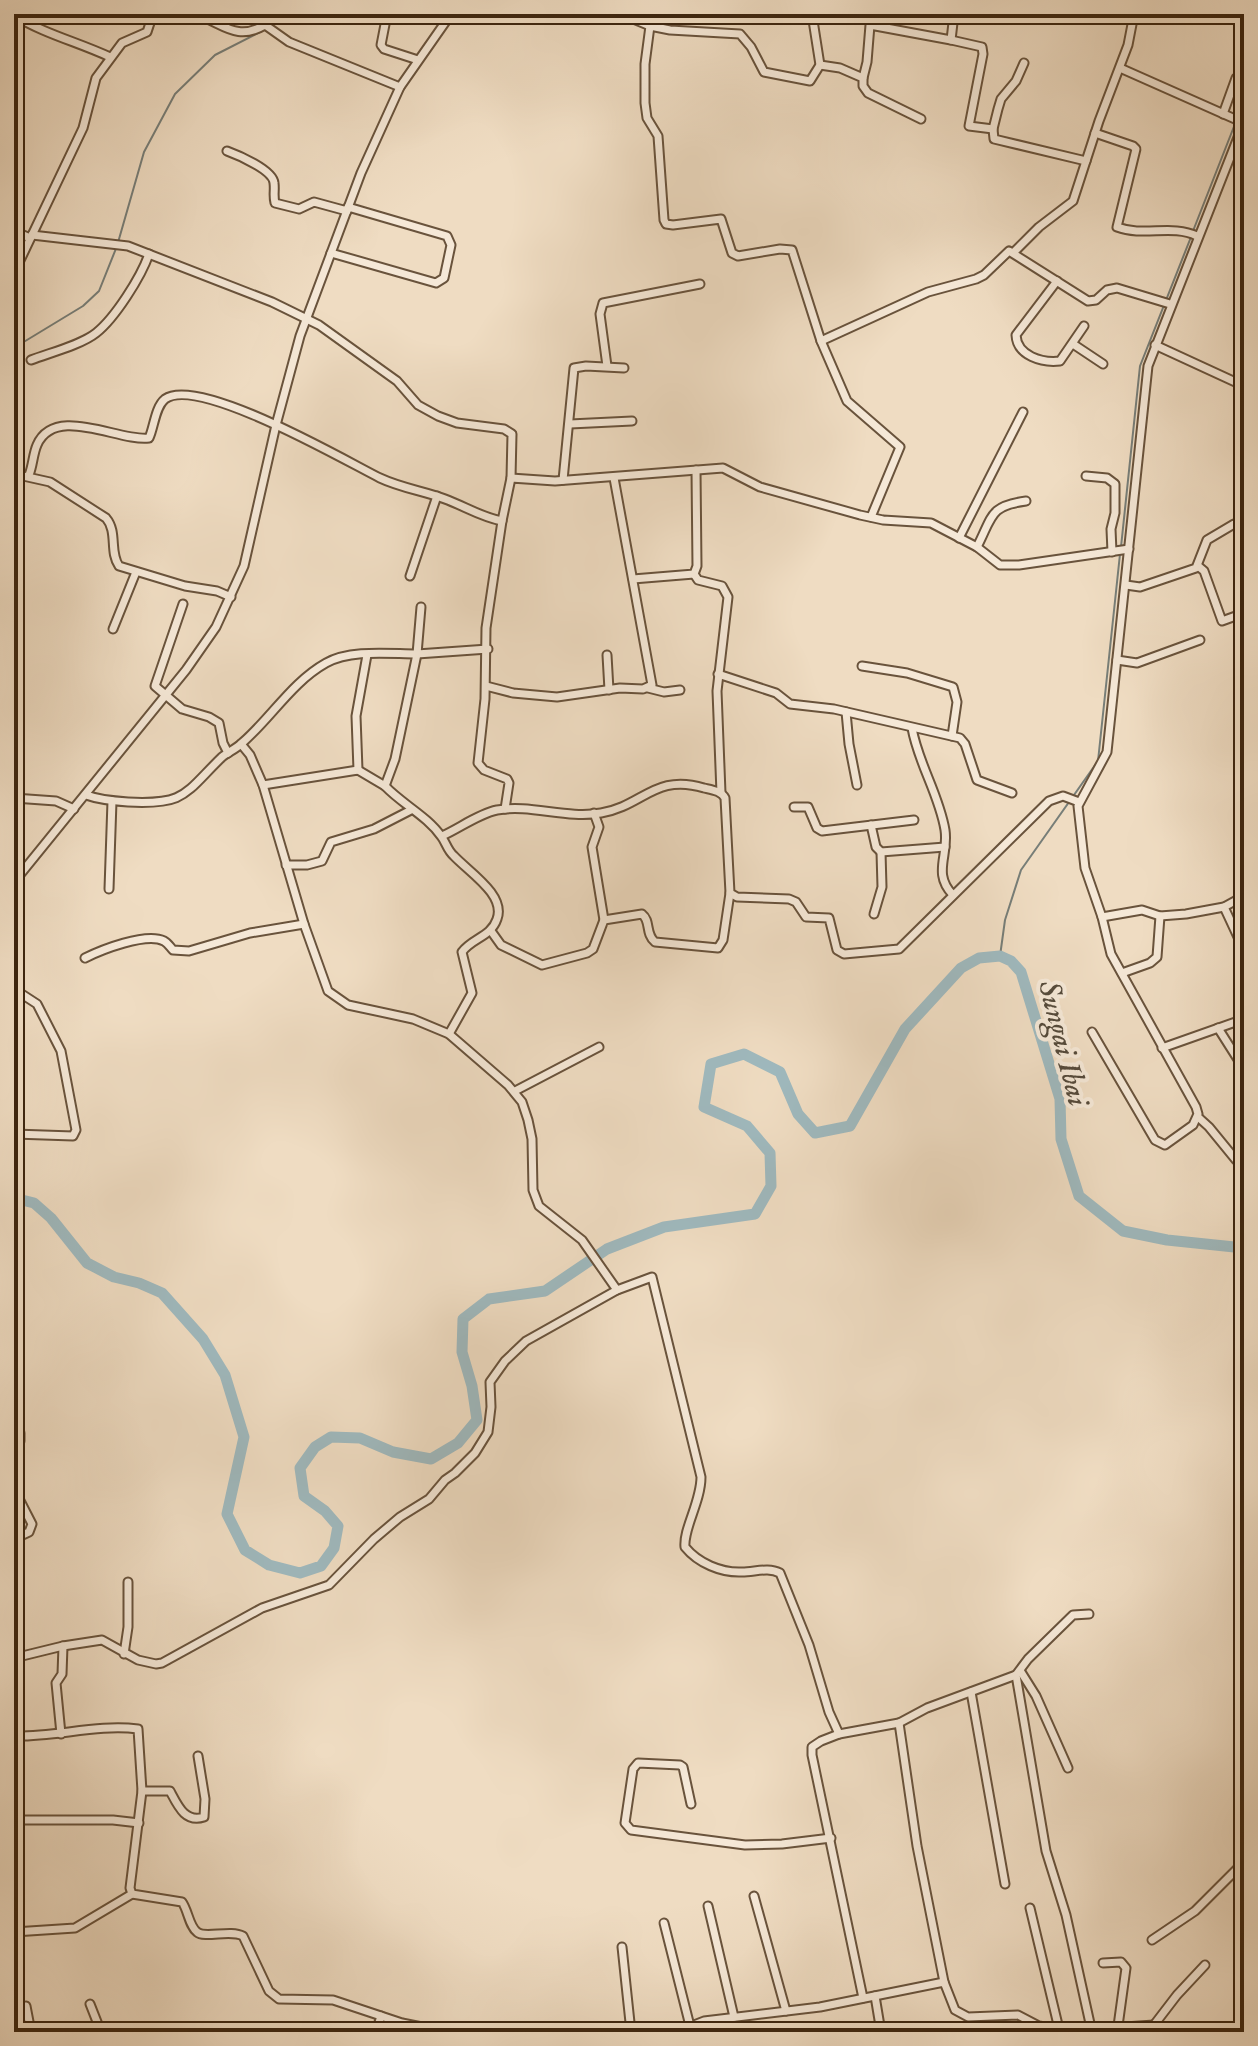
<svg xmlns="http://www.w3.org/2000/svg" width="1258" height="2046" font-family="'IM FELL English',serif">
	<rect width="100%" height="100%" fill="#efdcc2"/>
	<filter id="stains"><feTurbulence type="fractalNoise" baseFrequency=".0025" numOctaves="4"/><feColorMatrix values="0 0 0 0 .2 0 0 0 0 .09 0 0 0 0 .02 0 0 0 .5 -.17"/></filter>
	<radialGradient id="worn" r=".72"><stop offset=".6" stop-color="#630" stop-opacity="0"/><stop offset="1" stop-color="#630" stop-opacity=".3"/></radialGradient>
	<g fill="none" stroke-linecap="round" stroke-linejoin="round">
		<g stroke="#777e78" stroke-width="2">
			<polyline points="270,24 282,14"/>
			<polyline points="1193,231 1244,101"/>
			<polyline points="14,358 22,343 83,306 99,291 117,246 144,152 175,94 215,55 262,31"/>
			<polyline points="1121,547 1140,366 1191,237"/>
			<polyline points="1000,956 1005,920 1021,870 1098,761 1120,554"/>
		</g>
		<polyline stroke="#9fb9be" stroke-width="11" points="14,1198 34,1203 51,1218 87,1263 114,1277 139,1283 162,1293 203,1339 225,1375 244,1437 227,1514 245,1550 269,1565 300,1573 321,1566 334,1548 338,1526 325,1511 304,1496 300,1468 315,1447 331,1437 360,1438 393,1452 431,1459 458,1443 477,1420 472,1386 462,1352 463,1319 489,1299 545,1291 607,1249 664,1227 755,1214 771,1186 770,1153 747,1126 704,1107 711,1064 744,1054 780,1072 798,1114 815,1133 850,1126 905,1029 961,968 979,958 1000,956 1011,961 1021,972 1060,1099 1061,1139 1079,1196 1123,1231 1167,1240 1244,1248"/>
		<defs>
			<g id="minor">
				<path d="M195,14C223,23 236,42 265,25L289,42L400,87"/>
				<polyline points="387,14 381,45 384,49 418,60"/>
				<polyline points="621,14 650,26 670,30 740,34 751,47 764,72 810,81 820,65 812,14"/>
				<path d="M14,15C44,34 78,42 110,57"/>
				<polyline points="650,26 645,64 645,103 647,118 658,136 664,220 666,224 673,225 721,219 732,253 738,256 780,249 792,250 821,341 847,401 900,447 871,517"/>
				<polyline points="951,40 982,47 983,54 969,126 993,129"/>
				<polyline points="1024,63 1016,81 1001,99 998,109 993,129 994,139 1086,161"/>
				<polyline points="820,65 840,68 863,78 863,86 868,93 921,119"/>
				<polyline points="1120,68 1244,123"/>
				<polyline points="863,78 867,62 870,25 951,40 954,14"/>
				<polyline points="1223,114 1236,78"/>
				<path d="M1095,133L1133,146L1136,149L1117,227C1144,237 1172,224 1197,236"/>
				<path d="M227,151C238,155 273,170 274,183C275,191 273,195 275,203L299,209L314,202L347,211"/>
				<polyline points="14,231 30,238"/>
				<polyline points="32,235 128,246 272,302 319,325 397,381 418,405 438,416 457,423 504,429 512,434 511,478"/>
				<polyline points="1014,252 1039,227 1073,201 1099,121 1128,45 1134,14"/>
				<polyline points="331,253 436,283 444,278 451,245 447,236 348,207"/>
				<polyline points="14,273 83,128 96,78 122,43 147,32 153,14"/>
				<path d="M1057,281L1016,335C1017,356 1042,363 1060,361L1084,326"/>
				<polyline points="821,341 928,292 976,279 984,275 1009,251 1088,301 1096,300 1107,290 1117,288 1170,304"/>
				<polyline points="1073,344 1103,364"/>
				<polyline points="1155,345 1244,386"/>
				<path d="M31,360C49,353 81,345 96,333C115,318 141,277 149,254"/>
				<polyline points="607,366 600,314 603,303 700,284"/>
				<polyline points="570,424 632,421"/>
				<path d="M14,474L50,482L106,518C118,532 109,552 119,566L185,586L217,591L231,597"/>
				<path d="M29,475C33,465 33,454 37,445C55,404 119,442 149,438C154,428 155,407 165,399C198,375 346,461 380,478C401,488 424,491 445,499C464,506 481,517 502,521"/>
				<polyline points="1086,476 1107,478 1115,484 1115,513 1111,529 1112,552"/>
				<polyline points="563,480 574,368 586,366 624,368"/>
				<polyline points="959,538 1023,412"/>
				<path d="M977,547C993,516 989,506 1026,501"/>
				<polyline points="1198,566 1204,571 1222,621 1244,613"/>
				<polyline points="694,574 698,580 722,586 728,597 717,691 721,793"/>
				<polyline points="410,576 437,496"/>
				<polyline points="633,579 694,574 697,566 696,470"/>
				<polyline points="1126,585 1140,587 1196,568 1207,540 1234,524 1244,521"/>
				<polyline points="183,604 155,686 182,709 209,717 219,723 223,743 228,753"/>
				<polyline points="421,607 417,654 488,649"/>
				<polyline points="113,629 136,572"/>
				<polyline points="607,655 609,690"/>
				<polyline points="1117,660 1137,663 1200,640"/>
				<polyline points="862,666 907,673 953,687 957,702 952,736"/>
				<polyline points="718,674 776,693 790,704 834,709 960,738 965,744 977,780 1012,793"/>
				<polyline points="486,686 513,693 557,697 620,688 643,689 652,685 614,478"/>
				<polyline points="648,688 664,692 680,690"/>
				<polyline points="846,712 849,744 857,785"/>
				<path d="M912,728C918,763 939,794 945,830C949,856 932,873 953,895"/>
				<polyline points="241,744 250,755 263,785 304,924 328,991 348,1005 413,1019 449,1034 508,1085 522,1102 528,1120 532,1139 533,1190 539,1206 582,1240 617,1290"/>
				<polyline points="358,770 356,716 367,655"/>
				<path d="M385,786C402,804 427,816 441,836C446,842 447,850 454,856C469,872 506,895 497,919C491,937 472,938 462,952L472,993L449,1034"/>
				<path d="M86,795C100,800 113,801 128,802C186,805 184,794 222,757C228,752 236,749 242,743C271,718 292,682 326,663C351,649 390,654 417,654L395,759L385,786L358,770L263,785"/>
				<polyline points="14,798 56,801 74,809"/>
				<polyline points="794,807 808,807 817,828 822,831 914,820"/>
				<polyline points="505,809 509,783 507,779 484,770 478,763 485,699 486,628 502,521 511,478 555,481 723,468 760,487 860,515 883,520 931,523 977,547 1000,565 1019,565 1129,549"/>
				<polyline points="594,813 599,827 592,847 604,920"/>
				<polyline points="871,825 876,847 881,852 945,847"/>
				<path d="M442,836C460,828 478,814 497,810C531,804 566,819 601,813C643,806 655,773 704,788C713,790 721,791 725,798L730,893L737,897L789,899L796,902L806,917L829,918L837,950L844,954L899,949L1049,801L1063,796L1079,802"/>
				<polyline points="286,865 307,865 322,861 331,842 374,829 411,810"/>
				<polyline points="14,882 186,670 216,627 244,566 276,425 300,336 361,173 400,87 451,14"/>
				<polyline points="109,889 112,801"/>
				<polyline points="1224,907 1244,950"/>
				<polyline points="874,914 882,887 881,852"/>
				<polyline points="1102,917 1142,910 1160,916 1186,914 1224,907 1244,896"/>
				<path d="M491,931L501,945L542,965L587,953L593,949L604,920L642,914C651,921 645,934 655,942L718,948L723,940L730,893"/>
				<path d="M85,958C101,950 146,932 164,941C168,943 170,947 173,950L189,951L250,933L304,924"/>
				<polyline points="1122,973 1150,963 1157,957 1160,916"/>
				<polyline points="14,989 37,1004 61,1051 76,1130 73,1136 14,1134"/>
				<polyline points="1218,1028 1244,1069"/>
				<polyline points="1092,1032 1155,1140 1165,1145 1193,1125 1198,1114 1196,1107 1111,954 1102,917 1085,868 1078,806 1107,752 1148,366 1244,122"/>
				<polyline points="1162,1048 1244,1019"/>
				<polyline points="515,1091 599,1047"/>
				<polyline points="1198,1117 1209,1127 1236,1160"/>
				<polyline points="14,1448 20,1441 20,1433"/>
				<polyline points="14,1489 32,1524 29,1532 14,1539"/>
				<polyline points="14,1625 18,1625"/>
				<polyline points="124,1654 128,1627 128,1582"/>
				<path d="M14,1658L63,1646L102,1640L138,1660L156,1664L162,1663L262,1608L329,1585L374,1539L400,1517L429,1499L445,1480L455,1473L475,1453L488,1432L491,1407L490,1382L505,1361L526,1341L617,1290L652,1277L701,1477C701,1502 683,1529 685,1547C698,1563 721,1573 742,1572C755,1572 768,1567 780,1573L809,1645L829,1712L839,1734L899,1723L917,1846L944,1982"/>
				<polyline points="1021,1672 1036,1696 1068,1768"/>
				<polyline points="1016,1675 1046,1851 1066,1915 1091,2028"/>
				<polyline points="971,1692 1005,1884"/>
				<polyline points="899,1723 927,1708 1016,1675 1028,1659 1073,1615 1089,1614"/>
				<polyline points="61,1734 56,1683 62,1674 63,1646"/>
				<polyline points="839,1734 821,1741 812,1747 812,1755 863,1998"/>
				<path d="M14,1736C56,1737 97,1724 138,1729L142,1791L130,1888L132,1894L182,1902C188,1910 189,1926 197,1932C205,1939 230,1929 243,1936L269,1991L279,1999L333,2000L402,2023L447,2032"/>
				<path d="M142,1791H170C178,1806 185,1823 204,1817L205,1799L198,1756"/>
				<polyline points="691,1804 683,1767 680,1765 638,1763 633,1769 625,1823 631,1830 745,1845 782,1844 831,1838"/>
				<polyline points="14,1809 22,1820 113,1820 139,1823"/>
				<polyline points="754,1896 786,2011"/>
				<polyline points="708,1906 734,2017"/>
				<polyline points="1030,1908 1059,2029"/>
				<polyline points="664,1923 690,2026"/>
				<polyline points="14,1932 75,1928 132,1894"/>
				<polyline points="1152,1940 1195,1911 1244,1862"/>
				<polyline points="622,1947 631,2032"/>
				<polyline points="1103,1963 1121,1962 1126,1968 1118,2026"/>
				<polyline points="875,1996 881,2032"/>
				<polyline points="90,2004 101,2032"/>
				<polyline points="14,2009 26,2006 31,2032"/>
				<polyline points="1154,2025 1177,1995 1205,1965"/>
				<polyline points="376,2032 381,2016"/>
				<polyline points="676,2032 704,2021 820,2007 944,1982 955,2010 968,2017 1018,2015 1039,2026 1066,2031 1154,2025 1185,2032"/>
			</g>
		</defs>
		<use href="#minor" stroke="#69533c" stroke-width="11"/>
		<use href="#minor" stroke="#f5e8d7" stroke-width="7"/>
	</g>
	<g text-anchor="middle" stroke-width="8" stroke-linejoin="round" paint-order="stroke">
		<g font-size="30" font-style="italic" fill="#554a3b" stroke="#f5e8d7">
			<text transform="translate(1064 1043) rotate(76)" y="10">Sungai Ibai</text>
		</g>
	</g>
	<rect width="1258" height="2046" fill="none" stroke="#efdcc2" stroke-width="48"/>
	<rect x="16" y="16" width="1226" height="2014" fill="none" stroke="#3c250f" stroke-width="4"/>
	<rect x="24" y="24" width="1210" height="1998" fill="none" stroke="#3c250f" stroke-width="2"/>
	<rect width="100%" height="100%" filter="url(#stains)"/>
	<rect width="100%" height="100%" fill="url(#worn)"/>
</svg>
